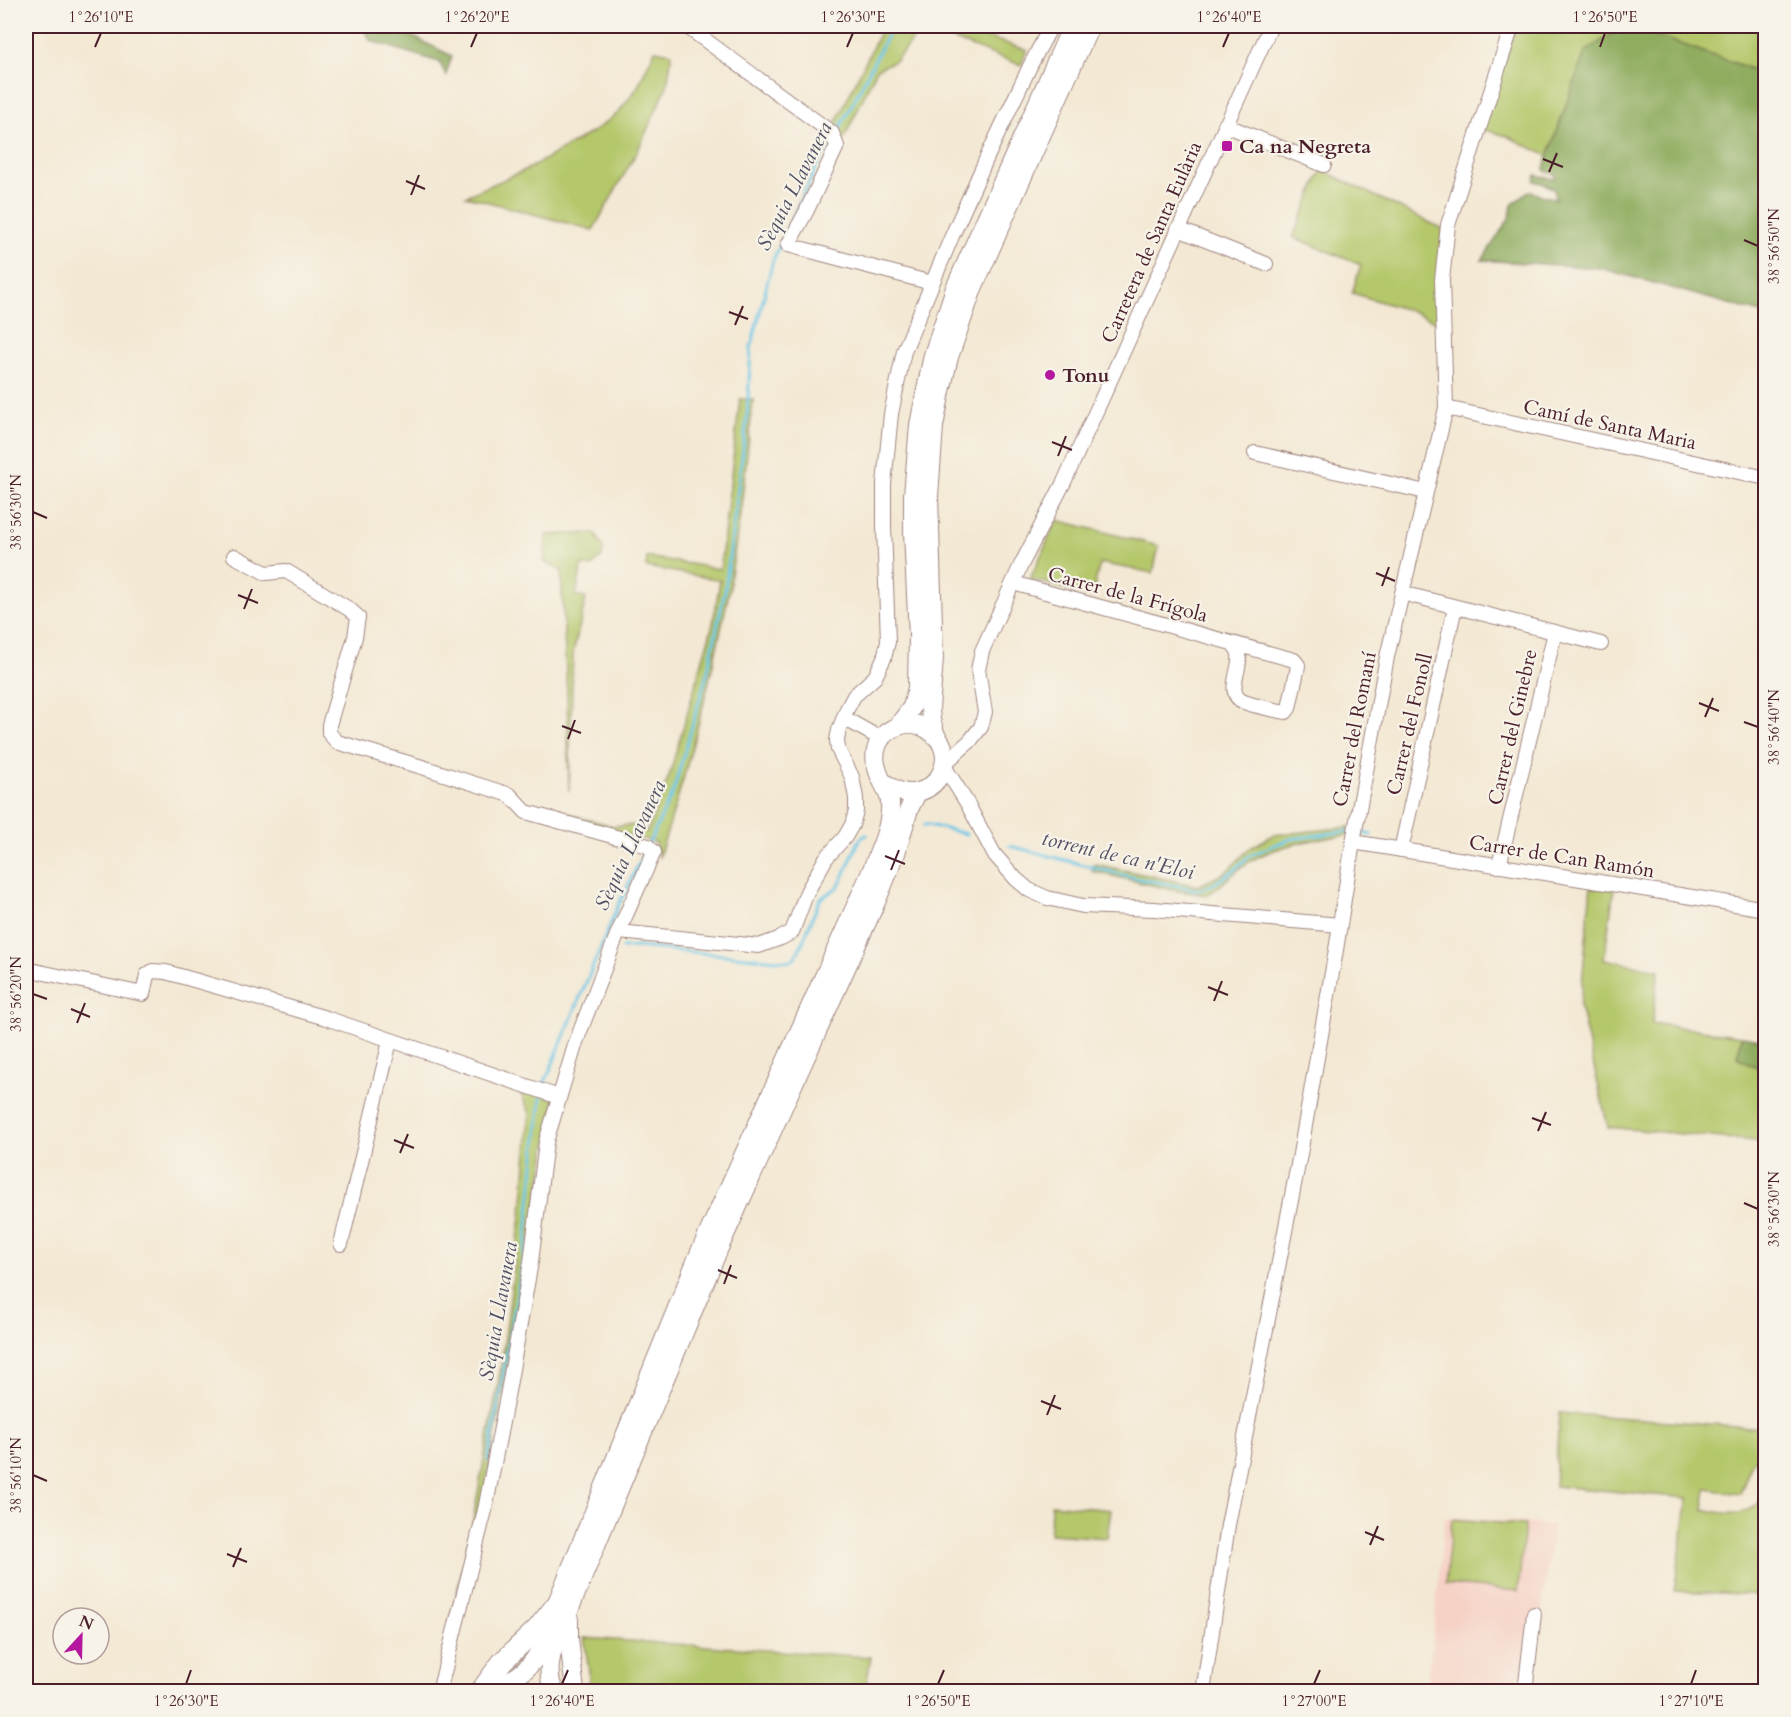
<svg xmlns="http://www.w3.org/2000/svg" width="1791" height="1717" font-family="Cardo,serif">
	<rect width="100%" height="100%" fill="#f7f3e8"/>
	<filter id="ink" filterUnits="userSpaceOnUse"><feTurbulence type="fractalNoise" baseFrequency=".0167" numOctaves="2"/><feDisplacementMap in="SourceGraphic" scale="12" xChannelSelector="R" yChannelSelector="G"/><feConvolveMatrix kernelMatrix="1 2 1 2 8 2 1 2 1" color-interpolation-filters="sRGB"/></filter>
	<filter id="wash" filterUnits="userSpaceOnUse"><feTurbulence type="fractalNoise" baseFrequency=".008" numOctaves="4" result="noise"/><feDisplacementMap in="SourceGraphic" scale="24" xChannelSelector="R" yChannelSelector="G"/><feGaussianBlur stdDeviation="1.35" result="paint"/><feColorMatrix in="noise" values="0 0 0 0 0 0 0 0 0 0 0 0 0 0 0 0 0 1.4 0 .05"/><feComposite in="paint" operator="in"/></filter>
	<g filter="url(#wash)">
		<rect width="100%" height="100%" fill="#f3e8d3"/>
		<polygon fill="#f6d1c5" points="1445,1517 1553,1525 1532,1691 1427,1692"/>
		<g fill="#b4c76a" stroke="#7f734a" stroke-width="1.5">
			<polygon points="883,26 952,26 1027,50 1021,65 941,35 915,37 895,61 877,69 841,145 833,128"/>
			<polygon points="1516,26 1624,26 1585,52 1548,156 1507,136 1482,129"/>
			<polygon points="1630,26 1765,26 1765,74"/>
			<polygon points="655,50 672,53 667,86 638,150 593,230 466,196 530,168 594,131 618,113 637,88"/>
			<polygon points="1322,170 1443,229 1439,323 1414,312 1352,293 1361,265 1293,237"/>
			<path d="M740,399L753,400L741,507L730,582H731C712,675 689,767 659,857L655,842L536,811L538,805L612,826L639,825L647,832L670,773L713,624L720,580L646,567L647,557L720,569Z"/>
			<polygon points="1057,520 1159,546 1153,573 1100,563 1092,596 1030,579"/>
			<polygon points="595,533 604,549 601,559 598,559 592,567 582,565 576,596 586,598 573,653 569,791 567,694 561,570 544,562 546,535"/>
			<path d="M1349,827V835C1316,839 1278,844 1249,862C1234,872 1222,885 1208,895L1173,890L1092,871L1094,864L1198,886L1225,873L1250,848L1273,835Z"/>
			<polygon points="1591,885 1614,889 1604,959 1659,970 1652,1023 1742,1036 1737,1057 1765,1071 1765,1142 1608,1127 1580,1006"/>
			<polygon points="517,1086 555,1099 527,1262 481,1510 449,1627 470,1536 501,1368 523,1201 530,1113"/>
			<path d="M1559,1413L1765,1428V1449L1752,1463L1740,1494L1706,1489L1703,1509C1726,1515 1755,1519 1765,1492V1595L1674,1591L1688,1498L1555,1486Z"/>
			<polygon points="1051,1504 1111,1510 1107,1538 1050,1534"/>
			<polygon points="1452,1519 1525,1525 1518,1591 1445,1584"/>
			<polygon points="584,1638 871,1657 865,1691 589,1691 589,1671"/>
		</g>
		<g fill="#8fac5e" stroke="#6c6644" stroke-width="1.5">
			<polygon points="365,26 391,26 452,56 446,75 439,62 371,41 364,30"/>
			<polygon points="1624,26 1630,26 1765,74 1765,314 1600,268 1482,260 1510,217 1512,205 1528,191 1556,199 1554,189 1545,184 1534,181 1536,175 1553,179 1556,177 1556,175 1545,171 1544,168 1585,52"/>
			<polygon points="1742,1036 1765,1040 1765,1071 1737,1057"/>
		</g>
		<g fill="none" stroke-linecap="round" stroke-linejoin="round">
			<g stroke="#68c5e6" stroke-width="3">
				<polyline points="837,134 892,26"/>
				<polyline points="924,825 929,825 966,834"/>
				<polyline points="1358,832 1371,835"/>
				<polyline points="649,843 673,792 707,674 725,590 747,418 751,348 773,260 816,167 830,144"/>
				<polyline points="1010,846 1135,878 1199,890 1212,885 1233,871 1249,856 1274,845 1291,839 1348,831"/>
				<polyline points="622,948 637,947 789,961 794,959 801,946 820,899 838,887 842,880 858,843 862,837 867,835"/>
				<polyline points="543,1087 617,908 646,849"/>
				<polyline points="488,1461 526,1242 541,1097"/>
			</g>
		</g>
	</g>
	<g filter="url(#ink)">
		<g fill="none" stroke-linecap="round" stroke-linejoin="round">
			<defs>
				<g id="minor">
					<polyline points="686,26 832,133 837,146 806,212 788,245 932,283"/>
					<polyline points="1225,125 1324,165"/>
					<polyline points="1178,229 1266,264"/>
					<polyline points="1446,408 1766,478"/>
					<polyline points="1255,453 1426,492"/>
					<polyline points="234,556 266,573 286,571 349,609 358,617 355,637 329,725 329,733 337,742 422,767 510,795 526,812 648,846 654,852 617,935 576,1042 546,1142 531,1262 509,1386 485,1510 439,1692"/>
					<path d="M1013,583L1294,660L1298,665L1297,671L1289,708L1286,712C1272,709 1257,707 1244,702C1224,694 1242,669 1239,654C1238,649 1235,646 1232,643"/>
					<polyline points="1402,593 1601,644"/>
					<polyline points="844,718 881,739"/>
					<polyline points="944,764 970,741 981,727 985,712 978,670 982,651 1021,565 1064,482 1271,26"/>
					<polyline points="944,766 967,803 994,854 1016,879 1029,890 1047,898 1083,906 1154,909 1340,925"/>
					<polyline points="1353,842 1766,909"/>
					<polyline points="1401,850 1455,607"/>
					<polyline points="1499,866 1555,632"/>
					<polyline points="619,932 759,946 781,938 792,932 807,892 826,858 845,837 852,825 856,811 856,798 852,777 838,749 837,740 839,730 847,709 854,696 875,677 884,658 888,642 884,526 884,484 891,414 904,351 952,236 989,153 1031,64 1051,26"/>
					<polyline points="26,969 143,994 147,975 153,971 166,972 326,1018 559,1097"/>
					<polyline points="341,1244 390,1041"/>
					<polyline points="1203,1692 1228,1525 1300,1154 1336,950 1353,842 1387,657 1446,408 1442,280 1448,225 1512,26"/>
					<polyline points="1525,1692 1534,1614"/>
				</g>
				<g id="major">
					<polyline points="898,726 912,707 917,688 918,636 913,532 913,495 919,425 933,355 955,288 1072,26"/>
					<polyline points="936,736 931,720 930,709 934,658 929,496 934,426 941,391 949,357 973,288 1090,26"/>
					<polyline points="569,1619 569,1639 575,1692"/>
					<path d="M496,1692C505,1682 517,1678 526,1669C544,1652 549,1627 556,1605L699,1254L871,872C878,853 889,832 890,811C892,791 881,785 877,768C872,753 878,736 892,729C904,722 915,722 927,729C970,755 927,817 885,783"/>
					<path d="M555,1692C547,1679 549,1663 553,1649L719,1248L876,902L896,853L909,809L917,793"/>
				</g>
				<polyline id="highway" points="480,1692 502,1662 537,1629 556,1605"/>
			</defs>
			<use href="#minor" stroke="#9e847f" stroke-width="16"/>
			<use href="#major" stroke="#9e847f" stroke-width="20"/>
			<use href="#highway" stroke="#9e847f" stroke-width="22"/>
			<use href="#minor" stroke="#fff" stroke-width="14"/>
			<use href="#major" stroke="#fff" stroke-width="18"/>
			<use href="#highway" stroke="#fff" stroke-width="20"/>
		</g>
	</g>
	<path fill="none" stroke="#4a1f2b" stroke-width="2" d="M95,47L101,33M471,47L477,33M847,47L853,33M1223,47L1229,33M1600,47L1605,33M1543,159L1563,167M1549,172L1557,153M406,181L425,189M411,195L419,175M1744,240L1758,246M729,312L748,319M735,325L743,306M1052,442L1072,450M1058,456L1066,436M33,512L47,518M1376,573L1395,581M1382,586L1389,567M238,595L258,603M244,609L252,589M1699,703L1719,711M1705,717L1713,698M1744,722L1758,727M562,726L581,733M568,739L575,720M885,856L905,864M891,870L899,850M1208,987L1228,995M33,994L47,999M1214,1001L1222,981M71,1009L90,1017M77,1023L85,1003M1532,1118L1551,1125M1538,1131L1546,1112M394,1140L414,1148M400,1153L408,1134M1744,1203L1758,1209M718,1270L737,1278M724,1284L731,1265M1041,1401L1061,1409M1047,1415L1055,1395M33,1475L47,1481M1365,1532L1384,1540M1370,1545L1378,1526M227,1554L247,1562M233,1567L241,1548M186,1684L191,1670M562,1684L568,1670M938,1684L944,1670M1314,1684L1320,1670M1691,1684L1696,1670"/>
	<g fill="#b5179e" stroke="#f7f3e8" stroke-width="2">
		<rect x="1221" y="140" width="12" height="12" rx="3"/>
		<circle cx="1050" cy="375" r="6"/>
	</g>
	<g text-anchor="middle" stroke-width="4.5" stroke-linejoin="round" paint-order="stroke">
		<g font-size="20" font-weight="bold" fill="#4a1f2b" stroke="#f7f3e8" text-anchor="start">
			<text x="1239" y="153">Ca na Negreta</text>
			<text x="1062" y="382">Tonu</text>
		</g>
		<g font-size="20" fill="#4a1f2b" stroke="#f7f3e8">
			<text transform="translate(1151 242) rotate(-66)" y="7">Carretera de Santa Eulària</text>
			<text transform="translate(1610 424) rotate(12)" y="7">Camí de Santa Maria</text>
			<text transform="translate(1128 594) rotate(15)" y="7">Carrer de la Frígola</text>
			<text transform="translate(1409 724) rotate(-77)" y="7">Carrer del Fonoll</text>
			<text transform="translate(1512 727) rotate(-77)" y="7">Carrer del Ginebre</text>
			<text transform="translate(1354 729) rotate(-79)" y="7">Carrer del Romaní</text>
			<text transform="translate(1562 856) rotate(9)" y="7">Carrer de Can Ramón</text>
		</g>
		<g font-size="21" font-style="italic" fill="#535163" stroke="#f7f3e8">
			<text transform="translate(794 186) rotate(-63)" y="7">Sèquia Llavanera</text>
			<text transform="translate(630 845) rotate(-65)" y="7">Sèquia Llavanera</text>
			<text transform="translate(1118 855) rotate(13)" y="7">torrent de ca n'Eloi</text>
			<text transform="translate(498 1311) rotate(-80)" y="7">Sèquia Llavanera</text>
		</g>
	</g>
	<rect width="1791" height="1717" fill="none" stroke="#f7f3e8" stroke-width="66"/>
	<g transform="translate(81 1636) rotate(22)"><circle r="28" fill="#f7f3e8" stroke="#b29e9c" stroke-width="1.5"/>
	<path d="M0-4.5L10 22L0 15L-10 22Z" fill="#b5179e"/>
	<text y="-9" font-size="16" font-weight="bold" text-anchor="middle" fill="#4a1f2b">N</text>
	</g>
	<rect x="33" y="33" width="1725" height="1651" fill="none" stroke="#4a1f2b" stroke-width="2"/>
	<g font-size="15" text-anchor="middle" fill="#4a1f2b">
		<text x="101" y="22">1°26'10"E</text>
		<text x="477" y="22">1°26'20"E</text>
		<text x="853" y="22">1°26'30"E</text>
		<text x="1229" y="22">1°26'40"E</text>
		<text x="1605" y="22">1°26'50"E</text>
		<text transform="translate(1774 246) rotate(-90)" y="5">38°56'50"N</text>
		<text transform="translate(16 512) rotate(-90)" y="5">38°56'30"N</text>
		<text transform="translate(1774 727) rotate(-90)" y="5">38°56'40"N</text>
		<text transform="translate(16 994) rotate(-90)" y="5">38°56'20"N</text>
		<text transform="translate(1774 1209) rotate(-90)" y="5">38°56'30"N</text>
		<text transform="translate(16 1475) rotate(-90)" y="5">38°56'10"N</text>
		<text x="186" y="1706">1°26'30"E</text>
		<text x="562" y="1706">1°26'40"E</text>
		<text x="938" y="1706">1°26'50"E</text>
		<text x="1314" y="1706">1°27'00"E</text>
		<text x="1691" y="1706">1°27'10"E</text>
	</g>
</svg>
